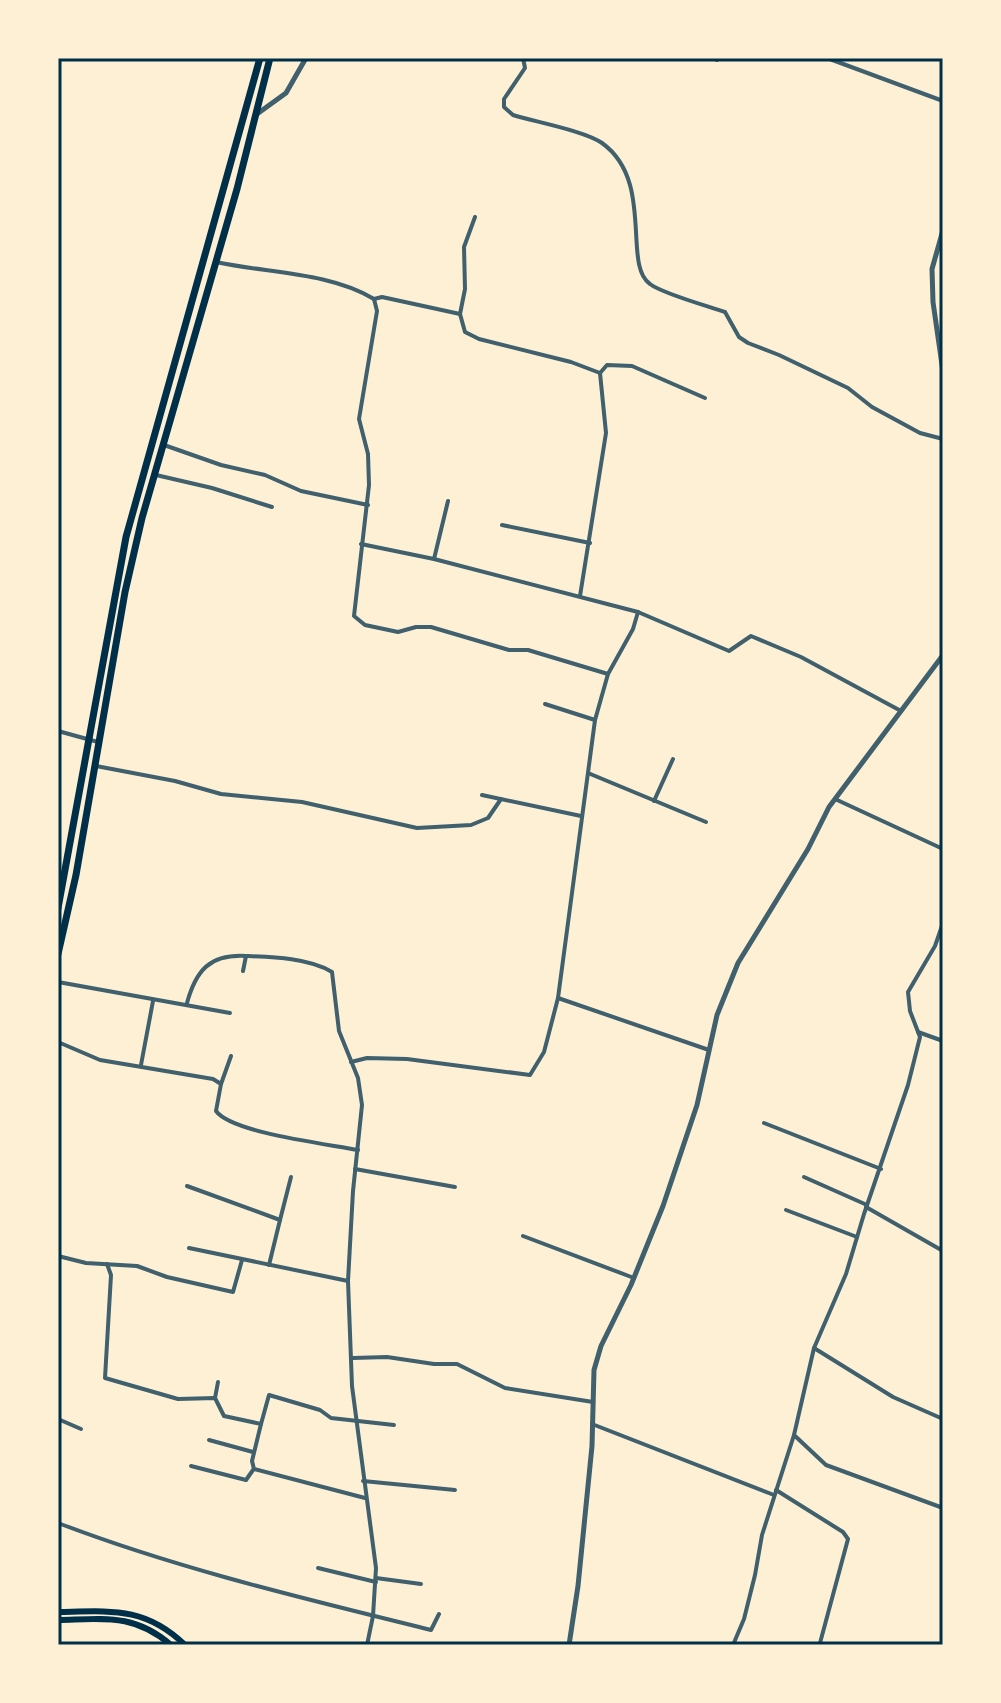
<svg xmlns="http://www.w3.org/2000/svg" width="1001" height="1703" font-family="'Space Grotesk',sans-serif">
	<rect width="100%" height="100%" fill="#fdf0d5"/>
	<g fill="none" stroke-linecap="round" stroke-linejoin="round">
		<g stroke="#3f606c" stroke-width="4">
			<path d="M523,58L525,68L504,99V107L513,115C536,122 585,131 602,143C655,181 622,265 650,284C663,294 708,306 725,312L739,337L748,343L779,355L848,388L872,407L920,433L943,439"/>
			<polyline points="716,58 717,60"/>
			<polyline points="827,58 943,101"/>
			<polyline points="475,217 464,247 465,289 460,314 465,332 479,339 571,362 600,373"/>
			<path d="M216,262C266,273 330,272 374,299L382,297L460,314"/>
			<polyline points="374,299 377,311 359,419 368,454 369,485 354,616 365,625 398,632 416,627 431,627 509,650 528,650 608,674"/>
			<polyline points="600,373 607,365 632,366 705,398"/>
			<polyline points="164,445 221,465 265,475 301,491 368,505"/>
			<polyline points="156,475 212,488 272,507"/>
			<polyline points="502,525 590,543"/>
			<polyline points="361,544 434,559 638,612"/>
			<polyline points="434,559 448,501"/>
			<polyline points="580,596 606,433 600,373"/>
			<polyline points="545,704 595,720"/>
			<polyline points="58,731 98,742"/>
			<polyline points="96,766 175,781 221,794 302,802 417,828 471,825 488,818 501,799"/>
			<polyline points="588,773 706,822"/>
			<polyline points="482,795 581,816"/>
			<polyline points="835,799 943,849"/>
			<polyline points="654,801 673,759"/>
			<path d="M243,971L246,956C272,957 309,958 332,972L339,1031L358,1078L362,1105L353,1191L348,1281L352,1386L376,1568L373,1616L367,1645"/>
			<polyline points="58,982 230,1013"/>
			<polyline points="558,998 709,1050"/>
			<path d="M187,1003C196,970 210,954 246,956"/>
			<polyline points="918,1032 943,1041"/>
			<polyline points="58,1042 100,1060 213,1079 221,1084"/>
			<path d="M231,1056L221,1084L216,1111C232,1133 328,1144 358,1150"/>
			<polyline points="351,1062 367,1058 407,1059 530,1075 544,1052 558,998 595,720 608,674 633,629 638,612 729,651 751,636 801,657 901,711"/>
			<polyline points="141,1065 153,1001"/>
			<polyline points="764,1123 881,1169"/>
			<polyline points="355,1169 455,1187"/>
			<polyline points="804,1177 867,1205"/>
			<polyline points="187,1186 280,1220 269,1265"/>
			<polyline points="866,1207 943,1251"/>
			<polyline points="786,1210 857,1237"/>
			<polyline points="280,1220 291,1177"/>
			<polyline points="523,1236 634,1278"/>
			<polyline points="189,1248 348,1281"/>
			<polyline points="58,1256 86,1263 137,1266 167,1277 233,1292 242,1260"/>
			<polyline points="107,1264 111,1275 105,1378 178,1399 215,1398 224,1416 261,1424 252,1461 254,1469 365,1498"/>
			<polyline points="814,1348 893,1397 943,1419"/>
			<polyline points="353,1358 387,1357 434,1364 457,1364 505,1388 593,1402"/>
			<polyline points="215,1398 218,1382"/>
			<polyline points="58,1419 81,1429"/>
			<polyline points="261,1424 269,1395 320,1410 331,1418 394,1425"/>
			<polyline points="592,1424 774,1495"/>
			<polyline points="794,1435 826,1465 943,1508"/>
			<polyline points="209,1440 253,1452"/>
			<polyline points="191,1466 246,1480 253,1470"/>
			<polyline points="363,1481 455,1490"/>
			<polyline points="776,1490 843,1532 848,1539 820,1643 822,1645"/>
			<path d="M58,1523C178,1569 306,1599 431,1630L439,1614"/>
			<polyline points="318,1568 376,1582"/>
			<polyline points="376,1578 421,1584"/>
			<polyline points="733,1645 744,1619 755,1575 762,1535 794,1435 814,1348 846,1274 864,1214 908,1085 920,1037 910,1011 908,992 935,946 943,923"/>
		</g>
		<g stroke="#3f606c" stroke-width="5">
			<polyline points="257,114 286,93 306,58"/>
			<polyline points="943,230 932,269 933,302 943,372"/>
			<polyline points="569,1645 578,1586 592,1446 594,1370 601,1346 631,1285 663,1206 697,1105 717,1015 738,963 808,849 829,807 943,655"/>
		</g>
		<g stroke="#003049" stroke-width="6">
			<path d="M58,1612C110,1611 145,1606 185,1645"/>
			<path d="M58,1620C104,1619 134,1613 171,1645"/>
		</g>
		<g stroke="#003049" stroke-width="7">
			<polyline points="58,908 126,537 260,58"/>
			<polyline points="58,954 76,875 125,592 142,518 237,189 270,58"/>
		</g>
	</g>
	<rect width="1001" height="1703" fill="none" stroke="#fdf0d5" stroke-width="120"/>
	<rect x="60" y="60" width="881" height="1583" fill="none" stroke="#003049" stroke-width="3"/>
</svg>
